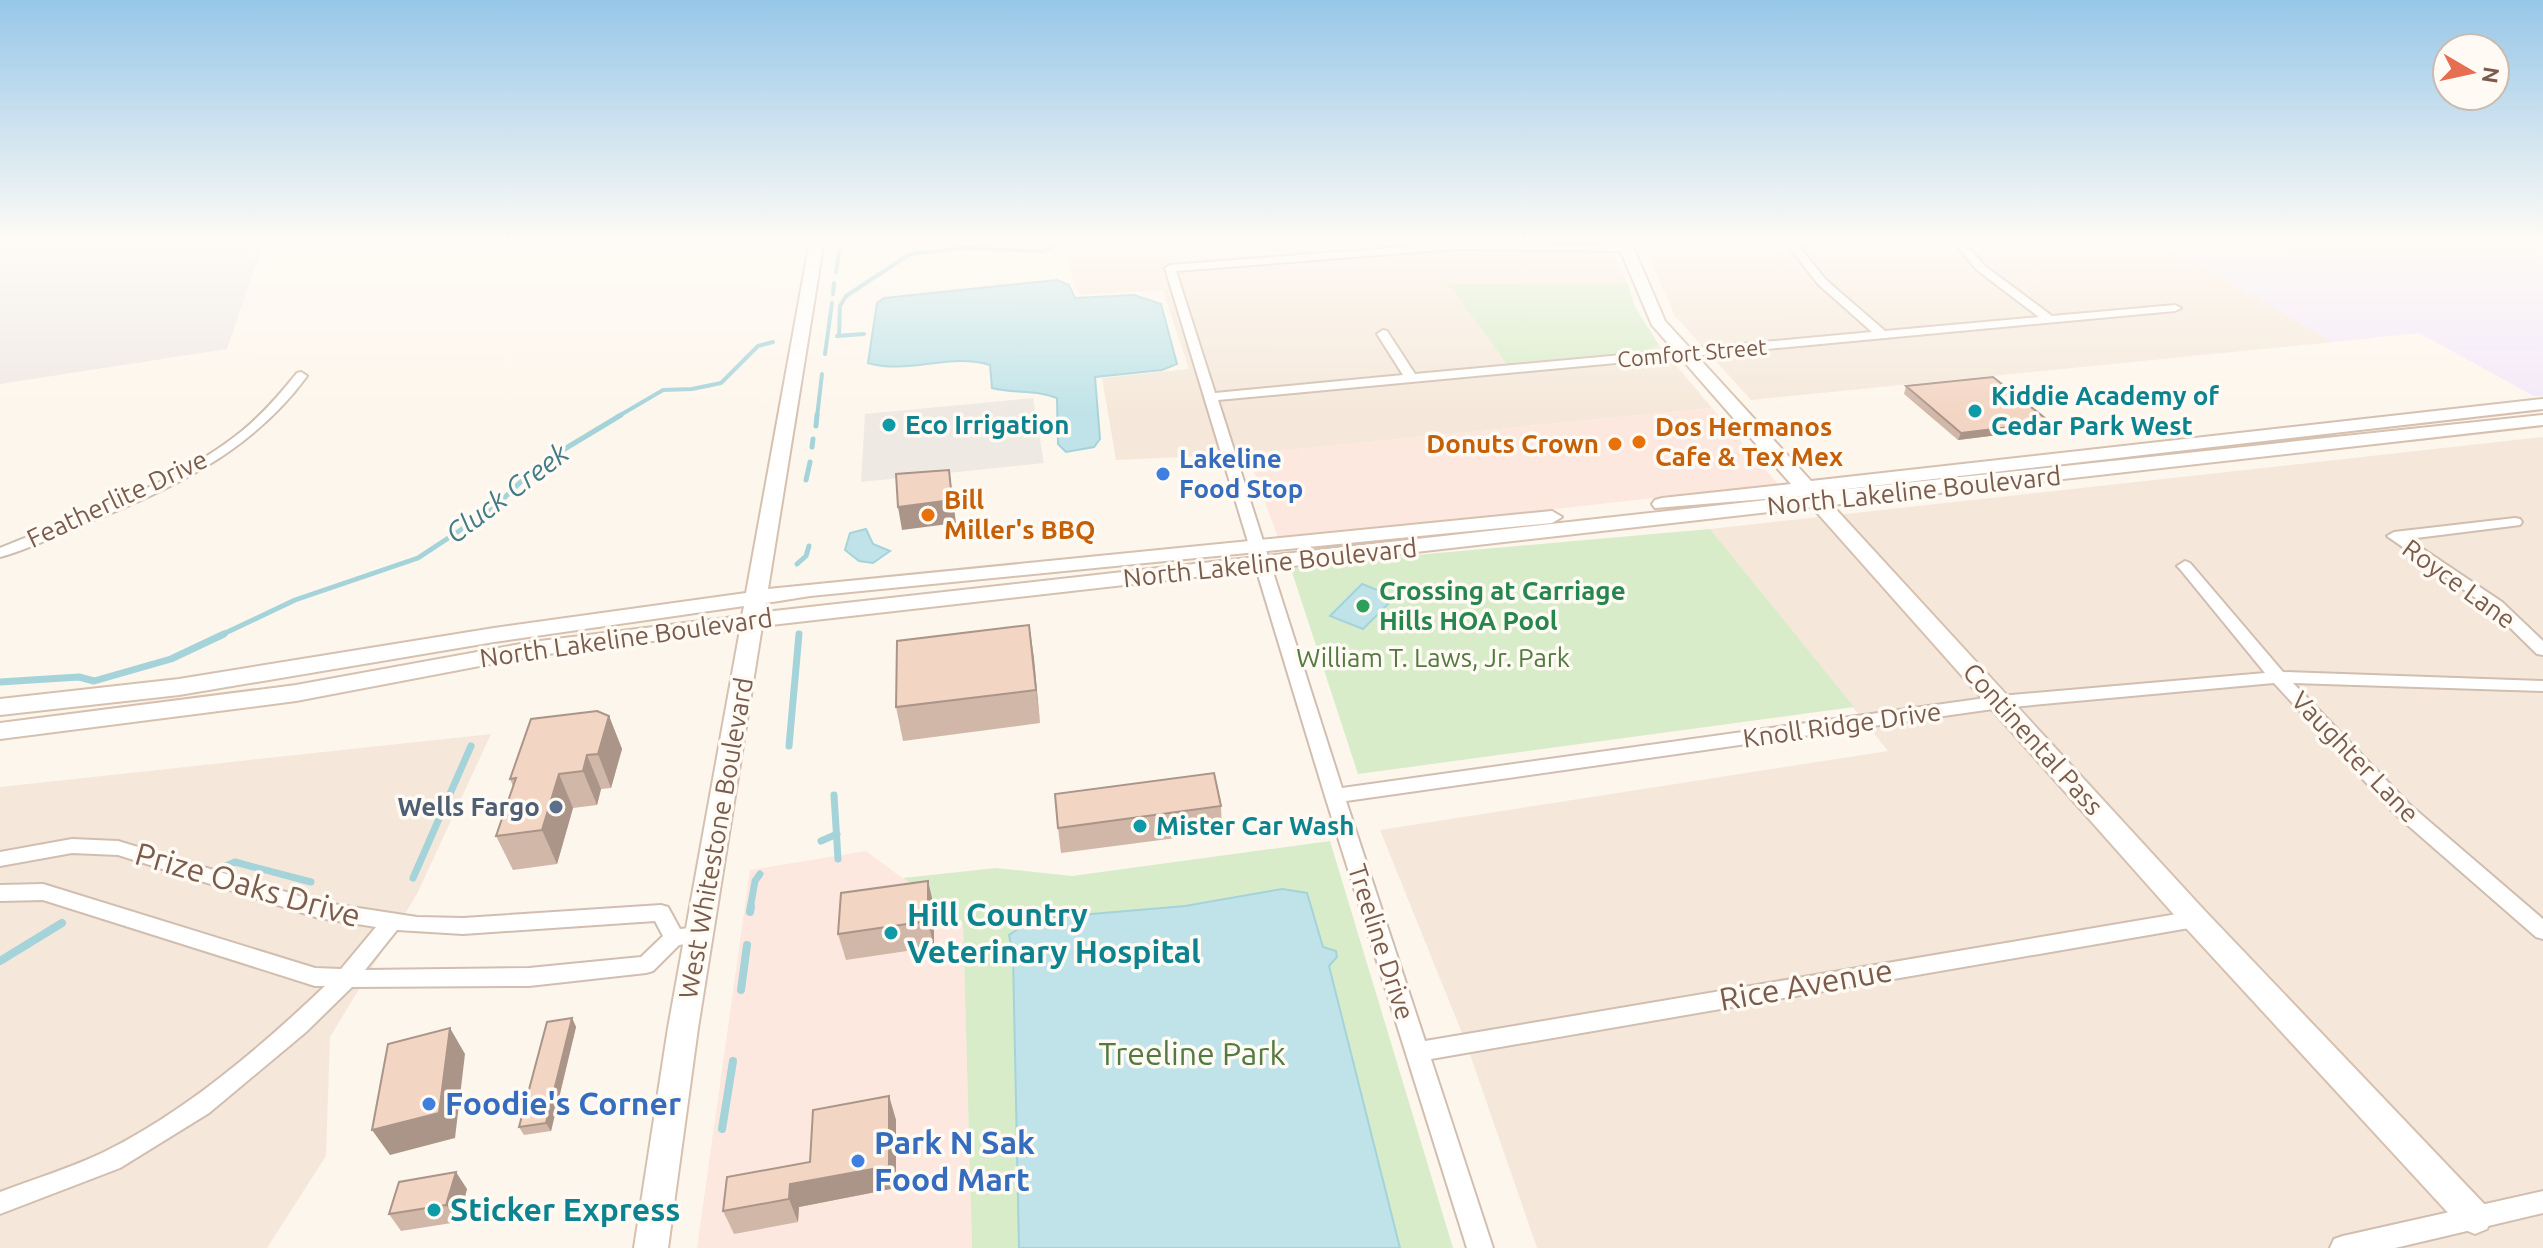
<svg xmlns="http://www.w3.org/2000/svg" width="2543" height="1248" font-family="Ubuntu,sans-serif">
	<rect width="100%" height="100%" fill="#fdf6ec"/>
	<g fill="#f5e8da">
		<polygon points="1066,240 1606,240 1628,284 1450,284 1648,350 1659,345 1712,408 1247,454 1116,460 1102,378 1189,369 1163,290 1080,295 1072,278"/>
		<polygon points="1641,240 2157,240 2333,342 1751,400 1675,316"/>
		<polygon points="2543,437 2543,1248 1537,1248 1466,1043 1380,830 1888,751 1710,529"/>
		<polygon points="491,734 417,894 330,1037 326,1156 267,1248 0,1248 0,787"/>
	</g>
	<g fill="#fde8e0">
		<polygon points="1712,408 1778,484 1279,540 1247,454"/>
		<polygon points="866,851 963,923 972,1248 697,1248 750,870"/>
	</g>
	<g fill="#efe9e4">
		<polygon points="0,240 264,240 227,349 0,384"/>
		<polygon points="1033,398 1044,463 861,482 865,414"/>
	</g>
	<polygon fill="#f3e8fa" points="2157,240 2543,240 2543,396 2534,396 2419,333 2333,342"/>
	<g fill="#d8ecc9">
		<polygon points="1448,284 1628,284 1635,307 1659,345 1648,350 1507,364"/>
		<polygon points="1710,529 1854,707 1358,774 1290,566"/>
		<polygon points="1330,841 1453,1248 972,1248 963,923 903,878 996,868 1072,876"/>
	</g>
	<g fill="#bfe3e8" stroke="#a5d3da" stroke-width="2">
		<path d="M1057,280L1069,285L1075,298L1134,295L1161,304L1177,364L1162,370L1095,377L1100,439L1094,447L1066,452L1058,444L1057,398C1035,389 1015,394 992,388L990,365C951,352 908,375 868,363L877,303L884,298Z"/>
		<polygon points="866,529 873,544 890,551 873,563 859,561 845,550 850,533"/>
		<polygon points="1362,584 1395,597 1363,629 1330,616"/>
		<polygon points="1282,889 1307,893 1323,947 1336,951 1337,957 1329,966 1400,1248 1019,1248 1013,955 1009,935 1033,919 1185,906"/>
	</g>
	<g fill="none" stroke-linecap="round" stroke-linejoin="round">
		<g stroke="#a5d3da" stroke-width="4">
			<polyline points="836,272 841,240"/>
			<polyline points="833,294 834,283"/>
			<polyline points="837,336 864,334"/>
			<polyline points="839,336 840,306 846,296 910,254 962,248 1043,251 1055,245 1052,240"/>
			<polyline points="825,354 832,303"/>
			<polyline points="617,417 663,390 692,389 721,383 758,346 773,342"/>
			<polyline points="817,417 822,374"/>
		</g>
		<g stroke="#a5d3da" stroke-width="5">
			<polyline points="816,426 817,415"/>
			<polyline points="812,447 813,439"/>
			<polyline points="806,480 810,462"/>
			<polyline points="797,564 806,556 809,546"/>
			<polyline points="219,636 295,600 418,558 494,508 538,465 621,415"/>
		</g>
		<g stroke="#a5d3da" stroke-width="7">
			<polyline points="0,682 79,677 94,681 171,659 224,634"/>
			<polyline points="789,746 799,634"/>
			<polyline points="834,795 838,859"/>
			<polyline points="821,841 837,834"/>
			<polyline points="221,868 235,862 311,882"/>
			<polyline points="413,878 471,746"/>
			<polyline points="750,909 755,881 760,874"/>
		</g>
		<g stroke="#a5d3da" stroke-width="8">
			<polyline points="750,912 751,907"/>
			<polyline points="0,961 62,923"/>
			<polyline points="741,990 747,945"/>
			<polyline points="722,1129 733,1061"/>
		</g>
		<defs>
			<g id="street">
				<polygon points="1784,240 1794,240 1826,280 1885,331 2039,317 1977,270 1952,240 1962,240 1985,266 2052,316 2175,305 2181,308 2175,311 1218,400 1342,788 2000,696 2265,673 2180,569 2177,566 2185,561 2190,563 2283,672 2543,681 2543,691 2293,683 2409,804 2543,919 2543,939 2536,937 2395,814 2274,683 2000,708 1346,801 1425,1041 2195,911 2202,913 2205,919 2202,925 2195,927 1431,1059 1493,1248 1467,1248 1325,796 1165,268 1170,265 1455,243 1627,245 1632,248 1627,251 1455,249 1176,271 1215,393 1403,375 1377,334 1383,330 1387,331 1415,374 1872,332 1818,284"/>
				<path d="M301,372L307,376C249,455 168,490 80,526C54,536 27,550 0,557V548C81,514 173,487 242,431C263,414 280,394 297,373Z"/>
				<polygon points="2515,518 2520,519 2522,522 2520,525 2408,539 2502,602 2543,641 2543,655 2537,654 2490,608 2387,536 2394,532"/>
				<path d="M72,839L118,841L319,902L417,917L463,918L661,905L668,907L680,929L700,927L707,929L710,935L707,941L679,945L653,971L646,973L529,986L352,987L306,1032L209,1113L120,1168L0,1214V1192C34,1179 71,1168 104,1152C185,1112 260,1048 325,986H315L43,900L0,901V885L43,884L315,968L341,969L376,927L319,918L118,855L72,853L0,866V852ZM655,921L663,936L641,957L529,968L365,970L397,930L463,934Z"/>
				<polygon points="2543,1191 2543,1213 2395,1248 2330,1248 2334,1239 2343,1236"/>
			</g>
			<polygon id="secondary" points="810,240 824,240 768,589 1552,511 1562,517 1552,523 810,596 766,603 765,612 1802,496 1655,508 1652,504 1655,500 1662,498 1791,484 1652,325 1616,240 1630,240 1665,321 1811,481 2543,399 2543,409 1820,492 2543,415 2543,425 1832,505 2205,911 2487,1207 2492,1218 2487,1229 2475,1234 2463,1229 2185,927 1812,507 762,626 698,1028 668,1248 634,1248 668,1028 740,630 532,656 296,701 0,739 0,723 296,685 532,642 742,616 744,606 494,642 179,695 0,715 0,699 179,679 494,628 746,593"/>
		</defs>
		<use href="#street" stroke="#d1beb0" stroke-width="4"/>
		<use href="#secondary" stroke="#d6c0b0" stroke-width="4"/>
		<use href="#street" fill="#fff" fill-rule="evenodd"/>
		<use href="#secondary" fill="#fff" fill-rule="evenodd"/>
	</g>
	<g fill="#d1b7a8">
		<polygon points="1906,386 2047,429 1958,440 1904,394"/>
		<polygon points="1029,625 1040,723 903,741 896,707"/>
		<polygon points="609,716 622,749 611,788 601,789 597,805 573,808 557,864 513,870 496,836 513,786 510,779"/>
		<polygon points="1221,806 1222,832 1061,853 1058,828"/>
		<polygon points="928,881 934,907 934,947 846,960 838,934"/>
		<polygon points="572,1018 576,1027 551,1131 524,1135 519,1127"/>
		<polygon points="889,1096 896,1120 896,1188 799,1207 798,1222 734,1234 723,1211 810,1162"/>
		<polygon points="467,1189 458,1222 401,1231 389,1214"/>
	</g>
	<g fill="#aa9588">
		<polygon points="2050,422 2047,429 1958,440 1961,433"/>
		<polygon points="949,470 956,523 902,530 898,507"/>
		<polygon points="1029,625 1034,658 1040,723 1036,690"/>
		<polygon points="609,716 622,749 611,788 598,754"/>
		<polygon points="587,755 601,789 597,805 583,771"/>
		<polygon points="559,774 573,808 557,864 542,830"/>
		<polygon points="928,881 934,907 934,947 928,921"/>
		<polygon points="572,1018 576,1027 551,1131 546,1123"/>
		<polygon points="450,1028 465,1054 455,1138 390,1155 372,1130"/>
		<polygon points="889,1096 896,1120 896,1188 799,1207 798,1222 789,1199 790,1184"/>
		<polygon points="456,1172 467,1189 458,1222 446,1205"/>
	</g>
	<g fill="#f3d5c3" stroke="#aa9588" stroke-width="2">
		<polygon points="1993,377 2050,422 1961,433 1906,386"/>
		<polygon points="949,470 952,500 898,507 896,474"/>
		<polygon points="1029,625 1036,690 896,707 897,641"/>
		<polygon points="597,711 609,716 598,754 587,755 583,771 559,774 542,830 496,836 516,778 510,779 531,719"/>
		<polygon points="1214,773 1221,806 1058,828 1055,794"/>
		<polygon points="928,881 928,921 838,934 841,893"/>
		<polygon points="572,1018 546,1123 519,1127 547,1022"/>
		<polygon points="450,1028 439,1113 372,1130 388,1044"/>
		<polygon points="889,1096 889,1166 790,1184 789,1199 723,1211 727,1177 810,1162 813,1110"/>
		<polygon points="456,1172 446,1205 389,1214 399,1182"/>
	</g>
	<linearGradient id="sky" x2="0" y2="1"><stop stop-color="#97c7e8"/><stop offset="0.58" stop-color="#fefbf6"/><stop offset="1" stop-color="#fefbf6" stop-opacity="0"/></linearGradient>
	<rect width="2543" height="414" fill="url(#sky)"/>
	<g fill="#0f9aa8" stroke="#fffaf3" stroke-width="3">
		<circle cx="1975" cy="411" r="8"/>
		<circle cx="889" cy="425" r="8"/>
		<circle cx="1140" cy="826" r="8"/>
		<circle cx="891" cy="933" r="8"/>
		<circle cx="434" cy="1210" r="8"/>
	</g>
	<g fill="#e8710a" stroke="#fffaf3" stroke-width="3">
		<circle cx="1639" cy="442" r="8"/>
		<circle cx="1615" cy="444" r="8"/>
		<circle cx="928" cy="515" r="8"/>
	</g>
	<g fill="#3f7fe0" stroke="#fffaf3" stroke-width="3">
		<circle cx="1163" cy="474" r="8"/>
		<circle cx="429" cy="1104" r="8"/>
		<circle cx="858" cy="1161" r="8"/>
	</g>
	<circle fill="#2e9e5b" stroke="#fffaf3" stroke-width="3" cx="1363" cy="606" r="8"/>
	<circle fill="#5c6f8a" stroke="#fffaf3" stroke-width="3" cx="556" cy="807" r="8"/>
	<g text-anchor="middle" stroke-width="7" stroke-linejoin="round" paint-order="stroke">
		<g font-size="22" fill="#7a5c4d" stroke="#fffaf3">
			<text transform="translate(1692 353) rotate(-5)" y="8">Comfort Street</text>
		</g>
		<g font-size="26" font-weight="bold" fill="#0d838f" stroke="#fffaf3" text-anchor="start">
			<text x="1991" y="405">Kiddie Academy of<tspan x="1991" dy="30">Cedar Park West</tspan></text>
			<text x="905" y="434">Eco Irrigation</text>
			<text x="1156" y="835">Mister Car Wash</text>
		</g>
		<g font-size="26" font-weight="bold" fill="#c56008" stroke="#fffaf3" text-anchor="start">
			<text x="1655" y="436">Dos Hermanos<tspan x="1655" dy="30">Cafe &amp; Tex Mex</tspan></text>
			<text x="1599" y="453" text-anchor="end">Donuts Crown</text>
			<text x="944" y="509">Bill<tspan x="944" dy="30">Miller's BBQ</tspan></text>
		</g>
		<g font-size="26" font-weight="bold" fill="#366cbe" stroke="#fffaf3" text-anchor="start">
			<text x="1179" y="468">Lakeline<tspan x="1179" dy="30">Food Stop</tspan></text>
		</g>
		<g font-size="26" fill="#7a5c4d" stroke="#fffaf3">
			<text transform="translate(1914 491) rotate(-6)" y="9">North Lakeline Boulevard</text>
			<text transform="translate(117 499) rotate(-25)" y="9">Featherlite Drive</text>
			<text transform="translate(1270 563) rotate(-6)" y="9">North Lakeline Boulevard</text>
			<text transform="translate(2459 584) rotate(36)" y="9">Royce Lane</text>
			<text transform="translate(626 638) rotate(-8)" y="9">North Lakeline Boulevard</text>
			<text transform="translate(1842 725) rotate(-8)" y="9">Knoll Ridge Drive</text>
			<text transform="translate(2033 739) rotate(48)" y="9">Continental Pass</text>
			<text transform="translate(2355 757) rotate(46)" y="9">Vaughter Lane</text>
			<text transform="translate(716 838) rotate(-80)" y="9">West Whitestone Boulevard</text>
			<text transform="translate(1381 942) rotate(72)" y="9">Treeline Drive</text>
		</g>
		<g font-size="26" font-weight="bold" fill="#27864d" stroke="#fffaf3" text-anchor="start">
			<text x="1379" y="600">Crossing at Carriage<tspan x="1379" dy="30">Hills HOA Pool</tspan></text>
		</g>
		<g font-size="26" fill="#537a41" stroke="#fffaf3">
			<text x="1433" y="667">William T. Laws, Jr. Park</text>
		</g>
		<g font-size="26" font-weight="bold" fill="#4e5e75" stroke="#fffaf3" text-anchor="end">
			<text x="540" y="816">Wells Fargo</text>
		</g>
		<g font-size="28" font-style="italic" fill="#437c86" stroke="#fffaf3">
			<text transform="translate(507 493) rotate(-37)" y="10">Cluck Creek</text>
		</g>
		<g font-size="32" fill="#7a5c4d" stroke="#fffaf3">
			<text transform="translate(248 885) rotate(16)" y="11">Prize Oaks Drive</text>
			<text transform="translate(1806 985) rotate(-10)" y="11">Rice Avenue</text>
		</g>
		<g font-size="32" font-weight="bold" fill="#0d838f" stroke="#fffaf3" text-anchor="start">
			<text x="907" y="926">Hill Country<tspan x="907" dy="37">Veterinary Hospital</tspan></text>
			<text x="450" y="1221">Sticker Express</text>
		</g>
		<g font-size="32" fill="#537a41" stroke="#fffaf3">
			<text x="1192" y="1065">Treeline Park</text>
		</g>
		<g font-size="32" font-weight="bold" fill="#366cbe" stroke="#fffaf3" text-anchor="start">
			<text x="445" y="1115">Foodie's Corner</text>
			<text x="874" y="1154">Park N Sak<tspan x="874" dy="37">Food Mart</tspan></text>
		</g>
	</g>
	<g transform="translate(2471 72) rotate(99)"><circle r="38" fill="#fffaf3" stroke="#cabbb1" stroke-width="2"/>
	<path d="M0-6L14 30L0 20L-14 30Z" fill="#e76f51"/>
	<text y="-12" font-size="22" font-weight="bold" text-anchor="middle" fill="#7a5c4d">N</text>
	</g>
</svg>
